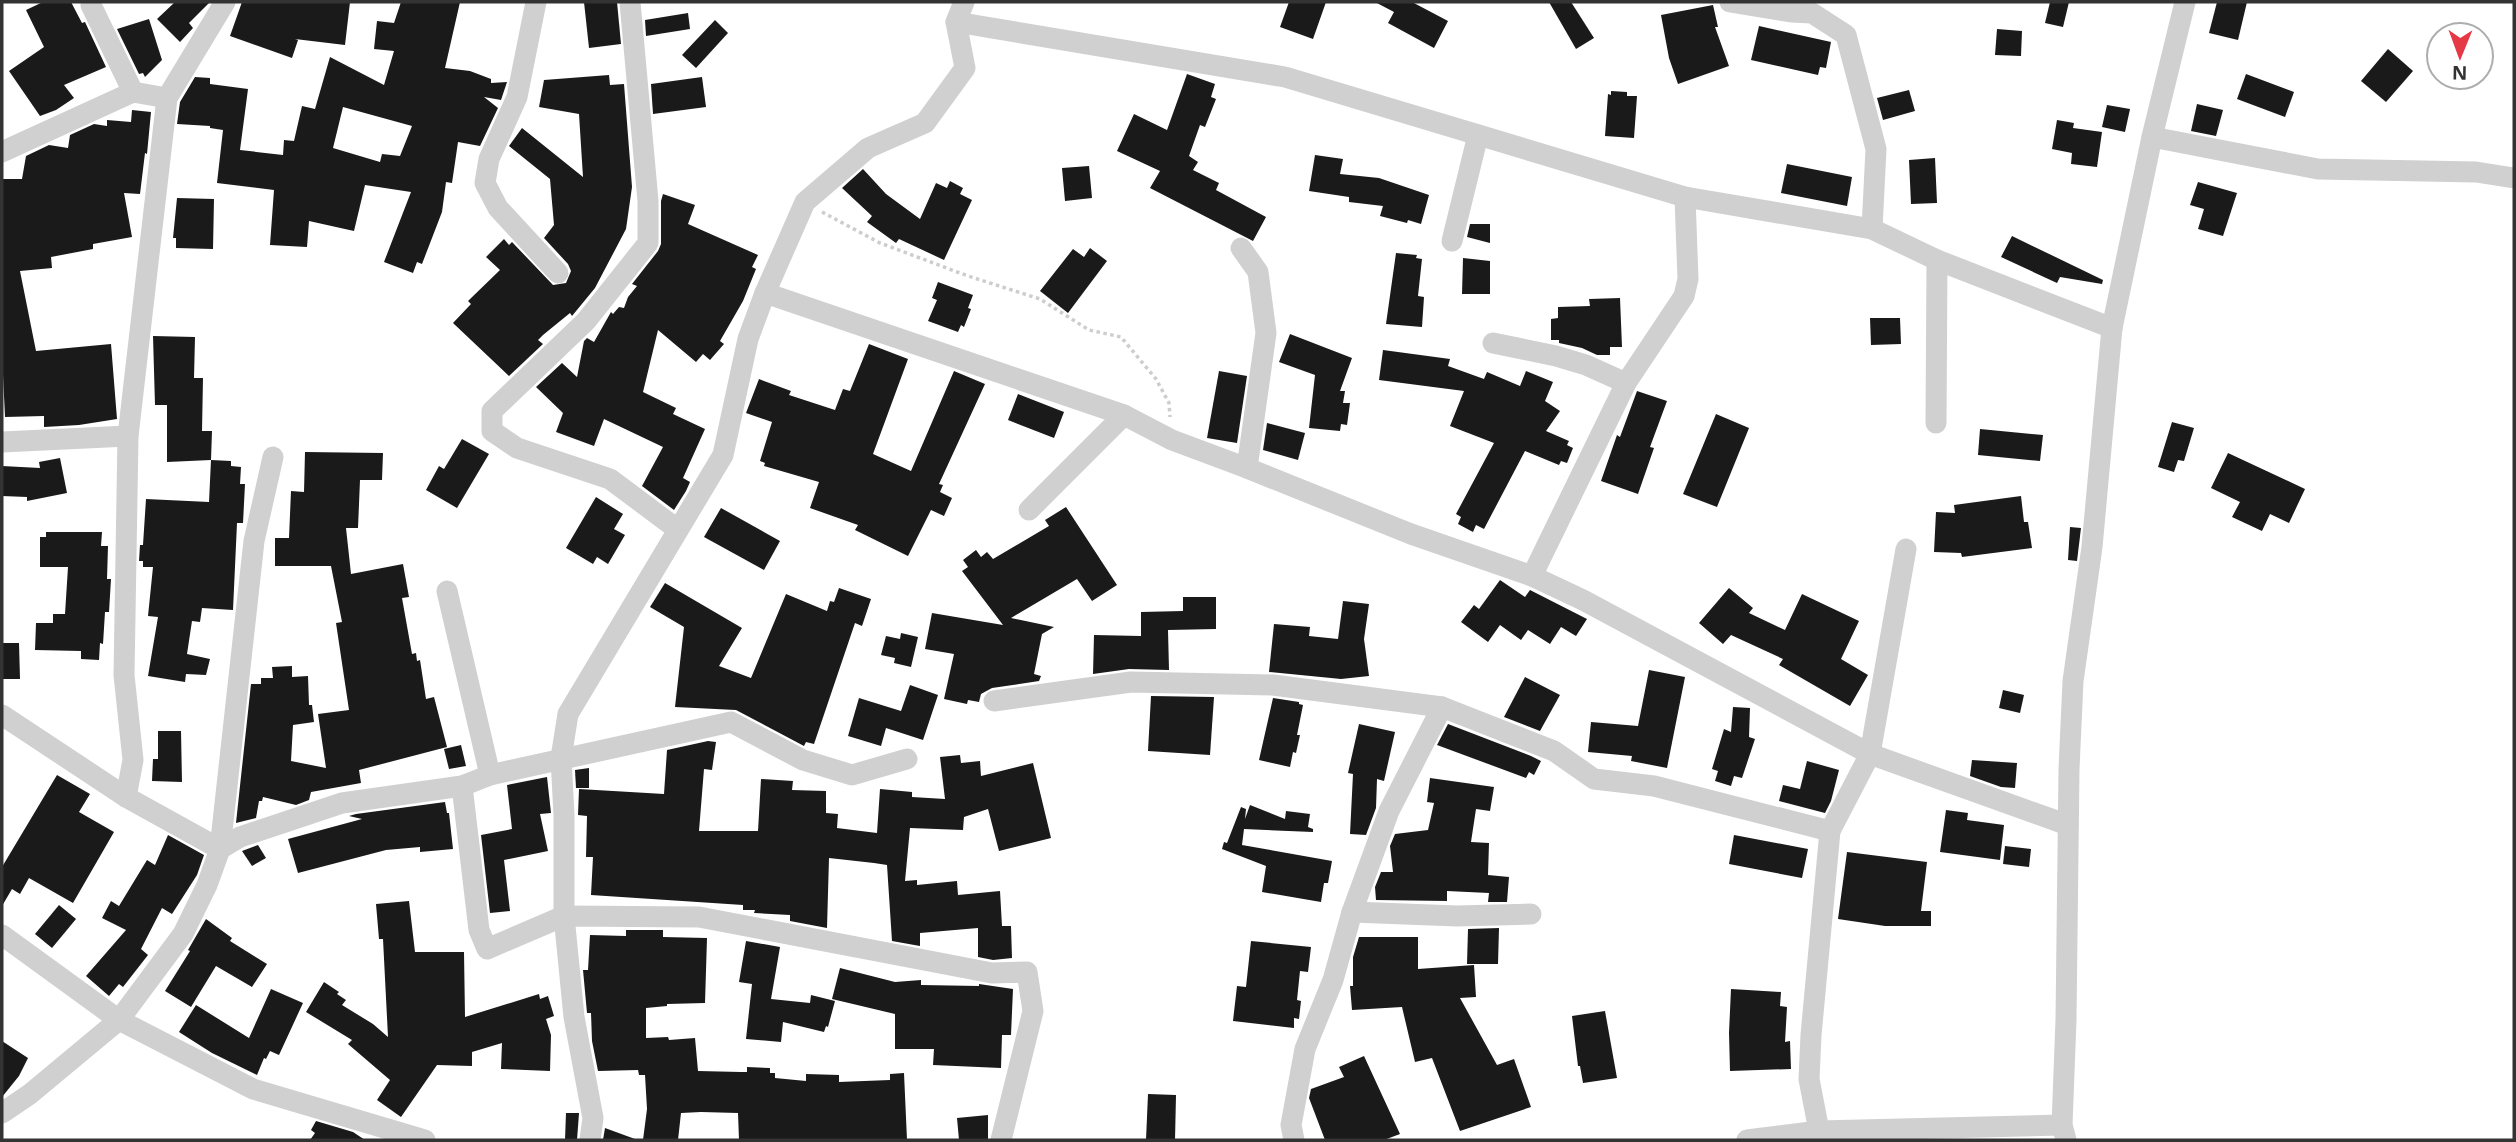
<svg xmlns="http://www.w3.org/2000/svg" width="2516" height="1142" font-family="'Noto Sans',sans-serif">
	<rect width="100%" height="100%" fill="#fff"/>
	<g fill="#1a1a1a" fill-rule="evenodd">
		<polygon points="43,2 71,2 82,23 85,22 106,67 64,85 74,98 56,110 40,116 9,71 44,47 26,10"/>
		<polygon points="175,2 210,2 189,23 193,28 180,42 157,19"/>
		<polygon points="242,2 350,2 345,45 295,39 298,40 292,58 230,36"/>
		<path d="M401,2H460L445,68L470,71L491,79V83L507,82L501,100L484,97L498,108L480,146L458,142L452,183L446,182L442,212L422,264L417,262L413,273L384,262L411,192L365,185L354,231L309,221L307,247L270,245L274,190L217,183L223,130L210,128V126L177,124L180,102L195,77L210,78V84L248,89L240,150L283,155L284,140L294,141L302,106L315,109L330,57L384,85L394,51L374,49L377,21L394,23ZM343,107L412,126L400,156L382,154L380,162L333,148Z"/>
		<polygon points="584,2 617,2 621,44 589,48"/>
		<polygon points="1289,2 1326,2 1313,39 1280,27"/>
		<polygon points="1375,2 1412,2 1448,21 1434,48 1388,23 1394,12"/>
		<polygon points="1549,2 1571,2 1594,38 1576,49"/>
		<polygon points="2050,2 2069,2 2063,27 2045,23"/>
		<polygon points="2217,2 2247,2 2238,40 2209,33"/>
		<polygon points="1713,5 1718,27 1715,27 1729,66 1678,84 1669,58 1661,15"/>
		<polygon points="688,13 690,29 646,36 645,20"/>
		<polygon points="149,19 162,60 145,77 143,73 139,74 117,29"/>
		<polygon points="715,20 728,33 696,68 682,55"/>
		<polygon points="1759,26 1831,42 1826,68 1820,67 1818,75 1751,60"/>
		<polygon points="1997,29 2022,31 2021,56 1995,55"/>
		<polygon points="2388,49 2413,71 2386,102 2361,81"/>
		<polygon points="1187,74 1215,84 1211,97 1216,99 1205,127 1200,125 1189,156 1198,162 1193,170 1219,183 1216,190 1266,217 1253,241 1150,188 1160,171 1117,151 1134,114 1167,130"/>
		<polygon points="2246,74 2294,92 2285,117 2237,99"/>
		<polygon points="609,75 610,85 624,84 632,187 626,229 595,288 572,316 570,313 543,335 538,340 543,344 509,376 453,323 471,304 468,301 500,270 486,257 504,239 509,245 512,242 553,285 566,283 571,271 568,264 544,238 554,225 550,179 509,146 522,128 583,177 579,114 539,107 544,80"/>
		<polygon points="702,77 706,107 653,114 651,84"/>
		<polygon points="1909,90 1915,111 1883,120 1877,98"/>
		<polygon points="1611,91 1627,92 1627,96 1637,96 1634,138 1605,136 1608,94 1611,95"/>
		<polygon points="2197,104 2223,110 2216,136 2191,131"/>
		<polygon points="2107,105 2130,109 2125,132 2102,127"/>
		<polygon points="132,110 151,112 147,154 145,153 140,194 124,193 132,237 93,244 93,249 51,257 52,268 20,271 36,351 111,344 117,419 79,425 44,427 44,416 5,417 2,354 2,179 22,179 26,156 49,145 68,148 70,135 94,124 107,126 107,120 131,122"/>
		<polygon points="2057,120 2074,123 2073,128 2102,132 2097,167 2071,164 2072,153 2052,149"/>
		<polygon points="1315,155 1343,159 1340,174 1379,178 1429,195 1421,224 1408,220 1407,223 1380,216 1383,206 1349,202 1349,197 1309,191"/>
		<polygon points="1935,158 1937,203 1911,204 1909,160"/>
		<polygon points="1787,164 1852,177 1847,206 1781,193"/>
		<polygon points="1089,166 1092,198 1065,201 1062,168"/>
		<polygon points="863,169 886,194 920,219 936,183 947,188 950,181 963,188 960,194 972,200 944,260 899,239 896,243 867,222 872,216 842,188"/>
		<polygon points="2198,182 2237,193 2223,236 2198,229 2204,209 2190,205"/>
		<polygon points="663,194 695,205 688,224 758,255 752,267 756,269 743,301 720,341 724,344 710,360 703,354 696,362 658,330 643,392 676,408 673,414 705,429 683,478 690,482 686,491 674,510 642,486 663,447 604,419 594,446 556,432 563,413 536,387 562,363 577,377 584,341 587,338 594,342 611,312 613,314 619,307 624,308 628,297 637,286 632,284 658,251 661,244 661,201"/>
		<polygon points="177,198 214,199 213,249 176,248 176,238 173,238"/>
		<polygon points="1470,224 1490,224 1490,243 1467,237"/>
		<polygon points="2012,236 2103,280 2102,284 2060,277 2057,283 2001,257"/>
		<polygon points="1090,248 1107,261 1068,313 1040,291 1073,249 1084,257"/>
		<polygon points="1396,253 1417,255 1416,258 1422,259 1418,296 1424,297 1422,327 1386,324"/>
		<polygon points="1463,258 1490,261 1490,294 1462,294"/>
		<polygon points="938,282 973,295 968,308 971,309 964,327 961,325 958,332 928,321 937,300 932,298"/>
		<polygon points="1620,298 1622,347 1610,347 1610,355 1597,355 1582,348 1559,343 1559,340 1551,340 1551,319 1558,318 1558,307 1590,306 1589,299"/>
		<polygon points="1870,318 1900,318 1901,344 1871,345"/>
		<polygon points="1290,334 1352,358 1340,391 1345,391 1343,403 1350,403 1347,425 1341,424 1340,431 1309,428 1315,375 1279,362"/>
		<polygon points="153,336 195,337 194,378 203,378 202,431 212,431 211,460 167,462 167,405 155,405"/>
		<polygon points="869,344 908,359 873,454 911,471 954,371 985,384 939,484 943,485 940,492 952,498 944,516 931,510 908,556 855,530 858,525 810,508 819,482 764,466 765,463 760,461 772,422 746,413 759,379 791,391 789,395 835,410 843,389 850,391"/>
		<polygon points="1383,350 1450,359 1448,366 1484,379 1487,372 1520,386 1526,371 1553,382 1545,401 1560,411 1546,431 1569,441 1567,445 1573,448 1567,463 1561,461 1559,465 1525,451 1484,529 1476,525 1473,532 1458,524 1461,517 1456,514 1494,443 1450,426 1464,391 1379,380"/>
		<polygon points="1219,371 1247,376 1237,443 1207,438"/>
		<polygon points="1637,391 1667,401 1650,447 1654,448 1638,494 1601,481 1617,435 1620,437"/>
		<polygon points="1018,394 1064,412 1054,438 1008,420"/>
		<polygon points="1716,414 1749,428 1717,507 1683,494"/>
		<polygon points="2172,422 2194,428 2184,461 2178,460 2174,472 2158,467"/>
		<polygon points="1267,423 1305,433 1298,460 1263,450"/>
		<polygon points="1980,429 2043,435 2040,461 1978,455"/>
		<polygon points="462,439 489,454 457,508 426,490 439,466 444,469"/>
		<polygon points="305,452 383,453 382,480 360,480 358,528 346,528 351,574 403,564 409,597 402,598 412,654 416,653 417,661 420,660 426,699 434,697 447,747 359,770 361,783 311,792 309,800 296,805 263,797 262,801 259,801 256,818 236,823 251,684 261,684 261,678 273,678 272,667 292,666 292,677 308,676 309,705 312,705 314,722 293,725 291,761 326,768 318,714 349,710 336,623 342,622 331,566 275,566 275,538 289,538 291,491 304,492"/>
		<polygon points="2228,453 2305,489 2289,523 2270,514 2262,531 2232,517 2240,502 2211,488"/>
		<polygon points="60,458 67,493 27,501 27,497 2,496 2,466 40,468 39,462"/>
		<polygon points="211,460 231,461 231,466 241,467 240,484 245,484 243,523 237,523 233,610 202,608 200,622 192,621 187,654 210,659 206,675 186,674 185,682 148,676 158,617 148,616 153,567 143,567 143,561 139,561 140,545 143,545 146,499 209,502"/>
		<polygon points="2021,496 2024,522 2028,522 2032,548 1962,557 1961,553 1934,552 1936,512 1955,513 1954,505"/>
		<polygon points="596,497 623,514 614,529 625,535 608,564 597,557 593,564 566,548"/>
		<polygon points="1066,507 1117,585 1092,601 1077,579 1011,618 1054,627 1042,634 1034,674 1041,676 1039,681 992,688 981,694 979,702 968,700 967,704 944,699 954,654 925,649 932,613 1003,625 962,571 968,567 963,560 976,550 981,557 987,552 993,559 1049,526 1045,520"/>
		<polygon points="721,508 780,541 764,570 704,537"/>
		<polygon points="2070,527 2081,528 2077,561 2068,560"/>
		<polygon points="46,532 102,532 101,546 108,546 107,579 111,579 109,612 105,612 103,644 100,643 99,660 81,659 81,651 35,650 36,623 53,623 53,614 65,614 68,567 40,567 40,537 46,537"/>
		<polygon points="1500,580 1525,597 1530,590 1587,619 1576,636 1561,627 1550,644 1528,630 1521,640 1500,625 1488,642 1461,622 1474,605 1479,609"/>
		<polygon points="665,583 742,628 719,666 751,678 786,594 827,611 830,601 834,602 839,588 871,599 862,626 855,623 814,744 806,742 804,746 736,710 675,707 684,627 650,607"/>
		<polygon points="1729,588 1753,608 1749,613 1785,630 1802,594 1859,621 1841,659 1868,675 1850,706 1779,665 1783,659 1731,635 1723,644 1699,623"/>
		<polygon points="1183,597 1216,597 1216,629 1168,630 1169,670 1129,669 1093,674 1094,635 1141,636 1141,612 1183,611"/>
		<polygon points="1343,601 1369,604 1364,639 1369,676 1341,679 1269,672 1274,624 1310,627 1309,636 1338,639"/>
		<polygon points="901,633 918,637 911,667 894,663 895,658 881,655 886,636 900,639"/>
		<polygon points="2,643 19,643 20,679 2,679"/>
		<polygon points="1649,670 1685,677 1667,768 1631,761 1632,756 1588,752 1591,722 1638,726"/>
		<polygon points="1525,677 1560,695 1540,731 1504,717"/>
		<polygon points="910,685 938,695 923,740 886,728 881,746 848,736 859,698 901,711"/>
		<polygon points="2003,690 2024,695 2020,713 1999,708"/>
		<polygon points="1151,696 1214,697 1210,755 1148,751"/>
		<polygon points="1273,698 1299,702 1299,704 1303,705 1297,735 1300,735 1296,753 1293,752 1290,767 1259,760"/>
		<polygon points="1733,707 1750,708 1749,737 1755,739 1742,778 1734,776 1731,786 1715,781 1718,771 1712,769 1724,729 1731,732"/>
		<polygon points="1359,724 1395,732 1384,781 1377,779 1376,808 1366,835 1350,834 1353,774 1348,773"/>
		<polygon points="1448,724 1531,756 1541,761 1534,775 1529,772 1526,778 1437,745"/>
		<polygon points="158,731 181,731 182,782 152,781 153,759 158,759"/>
		<polygon points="708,741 716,742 712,770 704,769 699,831 758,831 761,779 793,781 792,790 826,791 826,813 838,814 837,828 877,833 880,789 912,792 912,797 945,799 940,757 960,755 961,763 980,761 981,776 1033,763 1051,838 999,851 988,809 964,817 963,830 910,828 905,881 917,880 917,885 957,881 958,895 1000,891 1002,926 1011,926 1012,958 993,960 978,957 978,928 920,933 920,946 892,941 887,865 874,863 829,858 827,928 790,921 790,915 754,913 755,910 743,910 743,905 591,895 593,857 586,857 587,816 578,815 579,789 664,794 667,750"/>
		<polygon points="461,745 466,766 449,769 444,749"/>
		<polygon points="1972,760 2017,763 2015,788 2001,787 1970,776"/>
		<polygon points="1807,761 1839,770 1831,801 1825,813 1779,801 1783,785 1800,789"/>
		<polygon points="589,768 589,788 576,788 575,770"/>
		<polygon points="57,775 90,794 79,812 114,832 73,903 29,878 20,894 12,889 2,906 2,867"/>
		<polygon points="547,777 551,813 540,814 548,851 504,860 510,911 490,913 481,835 512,829 507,785"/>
		<polygon points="1430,778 1494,787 1490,811 1476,809 1471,842 1489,843 1488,875 1509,877 1507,902 1488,902 1489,893 1447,891 1447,901 1376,900 1375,887 1381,872 1393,872 1390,846 1395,834 1428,830 1434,803 1427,802"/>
		<polygon points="445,802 447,813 449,813 453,849 420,852 420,847 386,850 298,873 288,839 362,819 349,816 356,814"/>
		<polygon points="1250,805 1285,819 1286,811 1310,814 1308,827 1313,829 1313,832 1244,829 1242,845 1332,861 1328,883 1324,883 1321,902 1262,892 1266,866 1222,849 1224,842 1227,843 1241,807 1246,809 1245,819"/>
		<polygon points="1946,810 1968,813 1967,820 2004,825 2000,860 1940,852"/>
		<polygon points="168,835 204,855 197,875 172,914 162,908 141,949 148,955 123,987 119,984 109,996 86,976 126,930 102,918 111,901 119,906 147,860 155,865"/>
		<polygon points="1734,835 1808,849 1802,878 1729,864"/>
		<polygon points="258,845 266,858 252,866 242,851"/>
		<polygon points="2005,846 2031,849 2029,867 2003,864"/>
		<polygon points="1847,852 1927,862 1921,911 1931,911 1931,926 1885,926 1838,919"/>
		<polygon points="409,901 415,952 464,952 465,1017 539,994 540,999 548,996 554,1016 546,1019 551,1035 550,1071 501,1069 502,1043 472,1052 472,1066 437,1065 401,1117 377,1100 390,1080 348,1044 352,1040 306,1012 324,982 339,992 337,994 346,1000 342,1005 373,1024 388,1037 383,939 379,939 376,904"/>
		<polygon points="59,905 76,919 52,948 35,934"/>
		<polygon points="206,919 232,938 230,941 267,964 252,987 216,966 191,1007 165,991 190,951 188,950"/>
		<polygon points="1499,928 1498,964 1467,964 1468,929"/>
		<polygon points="626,930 663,930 663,937 707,938 705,1003 667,1004 667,1006 646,1008 646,1038 668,1037 669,1040 695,1038 698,1071 741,1072 747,1072 747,1067 770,1068 770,1073 775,1073 775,1078 806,1081 806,1074 839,1075 839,1082 890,1080 890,1074 904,1073 907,1140 739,1140 738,1113 701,1112 681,1113 678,1140 643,1140 647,1109 645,1075 639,1075 638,1070 598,1071 592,1041 591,1013 587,1013 583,970 588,970 590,935 626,936"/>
		<polygon points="1359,937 1418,937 1418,969 1474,965 1476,997 1460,998 1497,1065 1514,1059 1531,1107 1460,1131 1432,1058 1415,1062 1402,1007 1352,1010 1350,986 1353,986 1353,957"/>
		<polygon points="746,941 780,947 771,999 810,1003 811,995 835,1001 828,1027 826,1026 824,1032 783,1022 781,1042 746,1039 752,984 739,982"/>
		<polygon points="1251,941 1311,947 1308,972 1300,971 1297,1000 1301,1001 1299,1019 1294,1018 1294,1028 1233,1021 1237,986 1246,987"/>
		<polygon points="840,968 895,982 921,980 921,985 979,986 979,984 1013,989 1011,1035 1002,1035 1001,1068 933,1065 934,1049 895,1049 895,1014 832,999"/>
		<polygon points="271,989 303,1003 279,1055 270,1051 266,1059 264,1058 257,1075 212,1053 179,1032 196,1005 249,1038"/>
		<polygon points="1731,989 1781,992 1780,1006 1787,1007 1785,1042 1790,1041 1791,1069 1730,1071 1729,1033"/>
		<polygon points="1605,1011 1617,1078 1583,1083 1580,1066 1578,1066 1572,1016"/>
		<polygon points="2,1041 28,1058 19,1076 2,1097"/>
		<polygon points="1364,1056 1400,1134 1384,1140 1325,1140 1309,1098 1311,1089 1344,1077 1339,1067"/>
		<polygon points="1148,1094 1176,1095 1175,1140 1146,1140"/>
		<polygon points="566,1113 579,1113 577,1140 565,1140"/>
		<polygon points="988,1115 988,1140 959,1140 957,1118"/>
		<polygon points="316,1121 353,1132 365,1140 310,1140 315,1133 311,1130"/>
		<polygon points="605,1128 635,1139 634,1140 603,1140"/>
	</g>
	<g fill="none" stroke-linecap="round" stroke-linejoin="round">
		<polyline stroke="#cdcdcd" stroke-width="3.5" stroke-dasharray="3.5 3.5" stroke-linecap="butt" points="822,212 880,243 968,276 1040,299 1089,330 1121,337 1156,379 1169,403 1170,417"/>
		<g stroke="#d0d0d0" stroke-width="21">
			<polyline points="536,2 517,97 489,159 485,183 498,208 558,273"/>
			<polyline points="630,2 648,201 648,243 586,321 492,411 492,431 517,448 610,479 677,529"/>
			<polyline points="1730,2 1791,12 1812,13 1846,35 1876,149 1872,229"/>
			<polyline points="91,5 133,92"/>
			<polyline points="956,22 1285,77 1685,197 1872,229 1937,260 2112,328"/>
			<polyline points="2152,137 2318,169 2476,172 2514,178"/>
			<polyline points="2,152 133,92 167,98"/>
			<polyline points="1452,241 1478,135"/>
			<polyline points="1241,248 1258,272 1266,333 1247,468"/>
			<polyline points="765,293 1124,415 1172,440 1247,468 1411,534 1532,576 1583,600 1870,754 2068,825"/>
			<polyline points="1493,343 1556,356 1586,365 1626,383"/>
			<polyline points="1936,423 1937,260"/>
			<polyline points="2,442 128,436"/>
			<polyline points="1029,510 1124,415"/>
			<polyline points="1532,576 1626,383 1684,296 1688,279 1685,197"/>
			<polyline points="447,591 490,775"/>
			<polyline points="994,701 1131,682 1273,685 1442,707 1554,751 1594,779 1654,786 1830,831"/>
			<polyline points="2,715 126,797 220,849 240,837 342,803 462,786 490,775 731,722 803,760 852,775 907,759"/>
			<polyline points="462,786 479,930 487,949 564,916 699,917 992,973 1027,972 1033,1011 1001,1140"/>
			<polyline points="126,797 133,760 124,675 128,436 167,98 225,2"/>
			<polyline points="1352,912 1457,916 1531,914"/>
			<polyline points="2,935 119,1020 253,1089 425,1140"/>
			<polyline points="2,1113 30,1094 119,1020 183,934 207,885 220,849 254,541 273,457"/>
			<polyline points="1819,1131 1809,1079 1811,1035 1830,831 1870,754 1906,549"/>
			<polyline points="590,1140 593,1118 574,1017 564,916 564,815 561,758 568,714 723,455 748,339 765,293 805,202 868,148 925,123 965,68 956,22 964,2"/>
			<polyline points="1294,1140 1291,1125 1305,1049 1333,980 1352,912 1389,811 1442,707"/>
			<polyline points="1747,1140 1819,1131 2062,1125"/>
			<polyline points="2066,1140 2062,1125 2066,1020 2069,769 2073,681 2092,547 2112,328 2152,137 2185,2"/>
		</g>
	</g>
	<rect width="2516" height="1142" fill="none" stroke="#333333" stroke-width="7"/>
	<g transform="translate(2460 56) rotate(181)"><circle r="33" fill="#ffffff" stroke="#adadad" stroke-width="2"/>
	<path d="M0-5L12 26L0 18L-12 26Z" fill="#e63946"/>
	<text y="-10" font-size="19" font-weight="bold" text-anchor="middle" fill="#333333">N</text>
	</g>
</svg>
